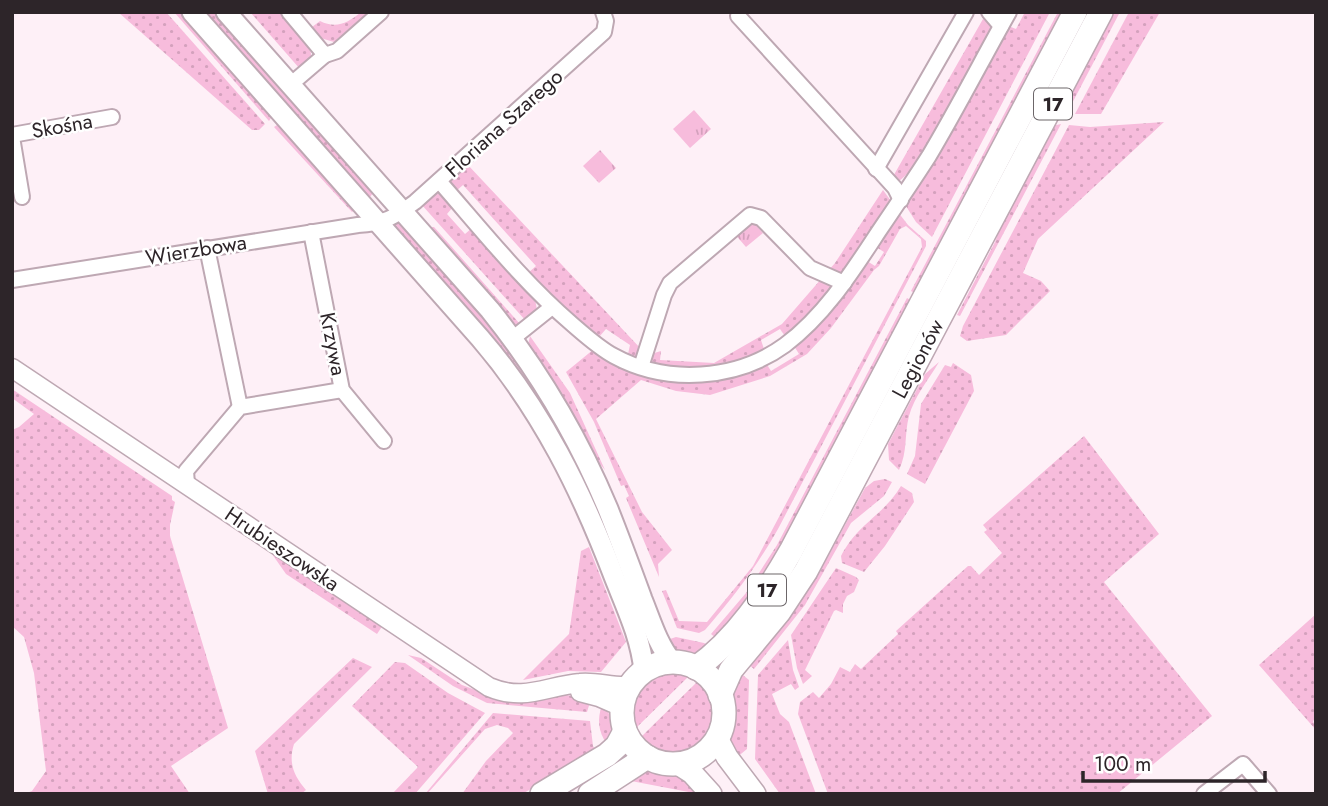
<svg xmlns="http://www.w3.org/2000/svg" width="1328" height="806" font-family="Jost,sans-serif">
	<defs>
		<pattern id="grass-dots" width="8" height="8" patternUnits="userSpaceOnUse" patternTransform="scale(1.75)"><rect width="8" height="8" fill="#f7bcdc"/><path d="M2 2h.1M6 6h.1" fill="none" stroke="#d4a1bd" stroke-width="1.8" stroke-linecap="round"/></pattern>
		<pattern id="park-tufts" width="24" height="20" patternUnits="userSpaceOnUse" patternTransform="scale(1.75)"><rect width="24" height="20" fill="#f7bcdc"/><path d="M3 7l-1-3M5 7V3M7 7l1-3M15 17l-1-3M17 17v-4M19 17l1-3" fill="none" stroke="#d4a1bd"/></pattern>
	</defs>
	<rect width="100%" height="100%" fill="#fef0f7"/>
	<g fill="url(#grass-dots)">
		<polygon points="118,12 166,12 265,124 259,130 252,130"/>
		<polygon points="174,12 183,12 273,115 269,121"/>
		<polygon points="202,12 217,12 374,192 369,198"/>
		<path d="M250,12H281C292,25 313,40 311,58L300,69Z"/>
		<path d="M295,12H299L312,27L320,21C336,29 348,23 361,12H365V15L334,42L317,37Z"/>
		<polygon points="1025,12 1050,12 932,237 916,222 904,203 1007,28 1011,27 1016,29"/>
		<polygon points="1058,12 1067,12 918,295 911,291"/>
		<polygon points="1109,12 1120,12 1068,111 1064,105"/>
		<polygon points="1129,12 1160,12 1101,114 1075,114"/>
		<path d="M983,19L990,21L992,31C974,62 925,165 899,181L891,180Z"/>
		<polygon points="1164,122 1038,239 1023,273 1041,281 1050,291 1006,335 967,341 960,336 963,326 1069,125 1090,127"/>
		<polygon points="280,123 355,209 352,212 274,127"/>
		<polygon points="1061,124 960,316 957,315 995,242 1013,193 1052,126"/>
		<polygon points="467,164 642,350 638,359 628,354 630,345 606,329 599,337 565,309 528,273 536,266 463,185 455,192 449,181"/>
		<path d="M883,190L891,201C860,249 830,299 785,336L780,329L761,340L764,349C729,367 688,374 650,363L651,354L661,351L660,360L714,363L782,324L835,263Z"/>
		<polygon points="434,194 442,194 453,207 447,214 465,234 472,228 535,299 537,310 526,321 421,204"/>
		<path d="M898,212L908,225L926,241V246L778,529C757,566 733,598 705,630L699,633L677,628L662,591L666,590L679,621L707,622L753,566L922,247L921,239L906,226L900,229L879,266L874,270L831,328L807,354L770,376L710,395L676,391L641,380L596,419L642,512L672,550L658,564L659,577L626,498L629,496L624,485L621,486L594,422L566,372L594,349C616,359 637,372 659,379C696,390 733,376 766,363L771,371L799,354L794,346L827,313L867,261L875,266L884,252L876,247Z"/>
		<polygon points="399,221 489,320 528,373 586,477 648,632 594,508 393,225"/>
		<polygon points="431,227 434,227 520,324 514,325 427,230"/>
		<polygon points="907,298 914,302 774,566 717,639 711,634 746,593 777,545"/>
		<polygon points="530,336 570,393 605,470 588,450 528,345"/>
		<path d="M939,362C929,379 914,397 909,416C904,435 908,451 899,470L889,460L888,444L925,374Z"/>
		<polygon points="953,363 971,375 974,391 925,484 907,474 915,456 921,404 945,365 951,367"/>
		<polygon points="12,389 172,496 172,500 175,502 170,525 170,536 228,728 171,766 190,794 24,794 32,791 46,771 34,673 24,637 12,626 12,430 19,427 34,414 12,398"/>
		<polygon points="1084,436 1159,534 1104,582 1212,716 1117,794 828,794 798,714 800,702 813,692 819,698 831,684 840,667 850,672 855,664 861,669 898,634 896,631 968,566 971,566 979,575 1002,553 984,532 987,530 983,525"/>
		<polygon points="885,479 892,482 884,496 851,523 805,605 754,669 747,663 819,573 865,488 874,481"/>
		<path d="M901,486L912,493L914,502L885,546L864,572L842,563L841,556C858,523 883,516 901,486Z"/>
		<polygon points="589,547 626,642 601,672 568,671 523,680 569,634 581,551"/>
		<polygon points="272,554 277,554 383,625 377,634 286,574"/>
		<polygon points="836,568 856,577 859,580 854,592 847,596 843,604 843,613 836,610 834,611 805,670 812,676 803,684 797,668 791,635"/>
		<polygon points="1316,614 1316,718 1313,721 1316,730 1259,665"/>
		<polygon points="676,637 704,643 710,646 698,655 680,654 667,640"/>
		<polygon points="788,640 793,670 799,687 795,690 791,684 772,694 780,714 789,722 816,794 780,794 755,759 758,675"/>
		<polygon points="408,655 421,658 462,685 500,699 566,695 591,699 587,712 487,703 453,686"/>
		<path d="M353,658L372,667L294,744C288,763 294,776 306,790L301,794H268L255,751Z"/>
		<polygon points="395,662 405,663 448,693 485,713 415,794 392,794 418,767 352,706"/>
		<path d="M675,672L689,676L635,729C627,696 642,676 675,672Z"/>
		<polygon points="739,672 749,680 747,749 736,758 729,737 733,718 731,691"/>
		<path d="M698,681C741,727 680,783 640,738Z"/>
		<path d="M602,705C615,718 614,727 607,744C598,732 597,719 602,705Z"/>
		<polygon points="493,713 590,721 593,746 597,752 522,794 462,794 486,761 513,733 508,728 497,725 485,729 427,794 425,794"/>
		<polygon points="647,771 680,777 697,791 694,793 631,781 628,778"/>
	</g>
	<g fill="url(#park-tufts)">
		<polygon points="694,110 711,129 690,148 673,129"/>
		<polygon points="600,150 616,168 599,183 583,166"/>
		<polygon points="747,221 754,223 763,233 746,247 733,232"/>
	</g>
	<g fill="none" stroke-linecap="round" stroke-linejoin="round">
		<defs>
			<g id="minor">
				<polyline points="289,12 325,55 337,51 381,12"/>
				<polyline points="989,12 1001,26"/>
				<polyline points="738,16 895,188 901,200"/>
				<polyline points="290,85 325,55"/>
				<polyline points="12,135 112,117"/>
				<polyline points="12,137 22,197"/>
				<polyline points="876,169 966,12"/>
				<path d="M439,181C482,230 523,282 572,324C586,336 599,348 614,356C667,385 737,380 785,345C825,315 852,272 879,231C896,206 913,181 929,156C957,109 982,60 1009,12"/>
				<polyline points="311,232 342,390 384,441"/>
				<polyline points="207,248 240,407"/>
				<path d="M12,280L358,225C383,224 395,217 415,202L604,32L606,21L603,12"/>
				<polyline points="512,339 552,307"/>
				<polyline points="641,367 664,295 670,283 750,215 761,218 810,268 844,283"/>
				<polyline points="187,484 186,471 240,407 342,390"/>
				<polyline points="1204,794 1243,764 1269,794"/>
			</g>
			<g id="tertiary">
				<path d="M12,368L489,687C524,702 546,686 580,683C597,681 613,688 630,686"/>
				<polyline points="580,692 599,697 622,707"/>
			</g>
			<g id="secondary">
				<path d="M192,12L480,338C542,410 582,492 615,579C627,609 641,639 644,671"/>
				<path d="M226,12L490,310C539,371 578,437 608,509C620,539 631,569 642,599C651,621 657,643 672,662"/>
			</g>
			<g id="primary">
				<polyline points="717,738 727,757 755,794"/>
				<polyline points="678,764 692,773 711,794"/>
			</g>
			<g id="trunk">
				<circle cx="673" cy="713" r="51"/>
				<path d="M696,668C736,640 767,593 791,551L1075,12"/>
				<polyline points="720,695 731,670 779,612 806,571 1101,12"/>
				<polyline points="542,794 607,755 617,746 625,731"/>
				<polyline points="590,794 647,757"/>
			</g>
		</defs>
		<use href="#minor" stroke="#bea8b3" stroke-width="18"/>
		<use href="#tertiary" stroke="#bea8b3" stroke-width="21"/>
		<use href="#secondary" stroke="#bea8b3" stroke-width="23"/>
		<use href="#primary" stroke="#bea8b3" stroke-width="24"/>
		<use href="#trunk" stroke="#bea8b3" stroke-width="26"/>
		<use href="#minor" stroke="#fff" stroke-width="14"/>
		<use href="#tertiary" stroke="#fff" stroke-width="18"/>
		<use href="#secondary" stroke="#fff" stroke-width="19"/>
		<use href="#primary" stroke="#fff" stroke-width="21"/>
		<use href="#trunk" stroke="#fff" stroke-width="23"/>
	</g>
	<g text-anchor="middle" stroke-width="5" stroke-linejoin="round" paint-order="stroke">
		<g fill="#fff" stroke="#6c6669" stroke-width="2">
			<rect x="1034" y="88.5" width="38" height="31" rx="5"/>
			<rect x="748" y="574.5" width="38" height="31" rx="5"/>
		</g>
		<g font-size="19" font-weight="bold" fill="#2d2529">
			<text x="1053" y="111">17</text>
			<text x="767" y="597">17</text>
		</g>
		<g font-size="21" fill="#2d2529" stroke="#fff">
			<text transform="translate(504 123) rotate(-42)" y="7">Floriana Szarego</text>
			<text transform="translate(62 126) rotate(-10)" y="7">Skośna</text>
			<text transform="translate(196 250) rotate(-9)" y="7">Wierzbowa</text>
			<text transform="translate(333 344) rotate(79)" y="7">Krzywa</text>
			<text transform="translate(918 359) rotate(-62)" y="7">Legionów</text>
			<text transform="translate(282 549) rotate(34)" y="7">Hrubieszowska</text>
		</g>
	</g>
	<rect width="1328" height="806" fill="none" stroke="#2d2529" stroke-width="28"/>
	<path d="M1083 771v10h182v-10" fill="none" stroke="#2d2529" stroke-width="3.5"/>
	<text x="1094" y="771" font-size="21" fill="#2d2529" stroke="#ffffff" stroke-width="5" paint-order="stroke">100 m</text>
</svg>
